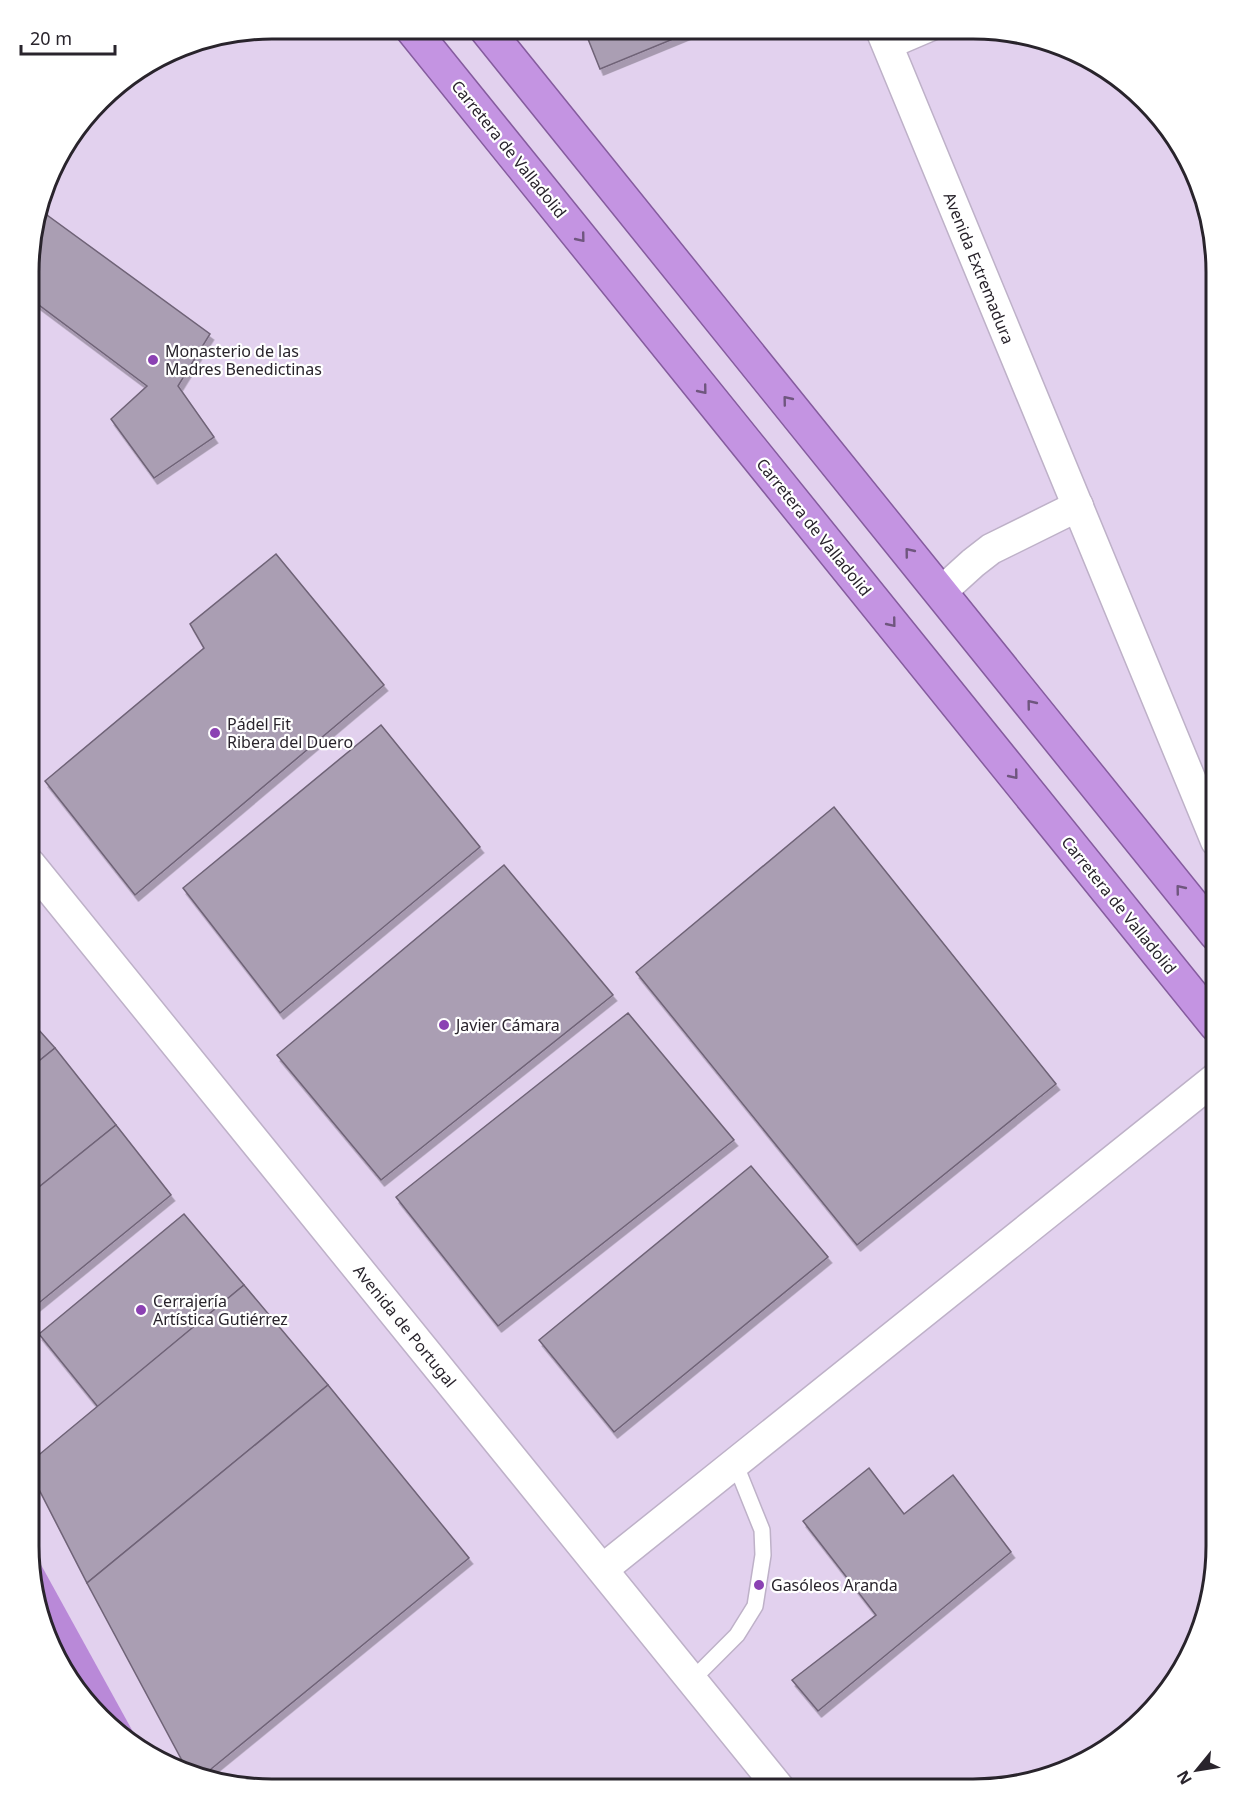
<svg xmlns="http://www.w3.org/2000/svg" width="1245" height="1818" font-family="'Noto Sans',sans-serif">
	<defs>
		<filter id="shadow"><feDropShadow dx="3.5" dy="6" stdDeviation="0" flood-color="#0004"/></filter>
	</defs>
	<rect width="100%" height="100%" fill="#ebddf4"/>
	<polygon fill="#e2d1ee" points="272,29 1005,31 1066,47 1121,79 1191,165 1216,272 1216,1562 1203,1624 1175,1681 1133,1729 1080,1764 973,1789 241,1787 137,1748 89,1706 54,1653 29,1546 31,240 61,151 112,89 194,42"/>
	<polygon fill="#b989d8" points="29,1543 143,1750 137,1748 89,1706 54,1653"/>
	<g fill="#aa9eb3" stroke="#6f6377" stroke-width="1.5" filter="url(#shadow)">
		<polygon points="584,29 695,30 600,69"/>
		<polygon points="42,205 47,215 210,334 178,386 214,437 154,478 111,419 147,386 31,299 31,240"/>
		<polygon points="276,554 384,685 135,895 45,781 204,648 190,624"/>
		<polygon points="381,725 480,847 280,1013 183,888"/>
		<polygon points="834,807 1056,1084 857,1245 636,972"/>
		<polygon points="504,865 613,995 381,1180 277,1055"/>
		<polygon points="628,1013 734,1140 498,1326 396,1197"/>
		<polygon points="29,1019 55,1048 29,1069"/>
		<polygon points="55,1048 116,1125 29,1195 29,1069"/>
		<polygon points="116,1125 171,1195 29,1311 29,1195"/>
		<polygon points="751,1166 828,1257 614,1432 539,1340"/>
		<polygon points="184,1214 244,1285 98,1407 39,1334"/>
		<polygon points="244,1285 328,1385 87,1583 29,1470 29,1463"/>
		<polygon points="328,1385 469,1558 205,1774 185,1766 87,1583"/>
		<polygon points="869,1468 904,1514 953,1475 1011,1552 818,1711 792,1680 876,1615 803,1521"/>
	</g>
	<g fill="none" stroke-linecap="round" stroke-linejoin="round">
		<defs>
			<g id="service">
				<polyline points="890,51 939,30"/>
				<polyline points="692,1680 737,1635 755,1606 763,1555 762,1530 735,1463"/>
			</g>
			<g id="minor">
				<polyline points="881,30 1216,841"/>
				<polyline points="941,592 973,563 991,549 1078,506"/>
				<polyline points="30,864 780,1789"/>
				<polyline points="603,1569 1216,1078"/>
			</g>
			<g id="trunk">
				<polyline points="412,29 1216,1025"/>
				<polyline points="486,29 1216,934"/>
			</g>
		</defs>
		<use href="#service" stroke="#beb1c8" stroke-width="18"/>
		<use href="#minor" stroke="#beb1c8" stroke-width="33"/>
		<use href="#trunk" stroke="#855c9e" stroke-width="36"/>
		<use href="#service" stroke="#fff" stroke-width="15"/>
		<use href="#minor" stroke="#fff" stroke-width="30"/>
		<use href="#trunk" stroke="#c494e2" stroke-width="33"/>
	</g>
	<defs><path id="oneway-chevron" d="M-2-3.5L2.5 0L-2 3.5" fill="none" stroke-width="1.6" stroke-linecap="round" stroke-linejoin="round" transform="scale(1.5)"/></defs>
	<g stroke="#6f567e">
		<use href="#oneway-chevron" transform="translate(581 238) rotate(51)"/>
		<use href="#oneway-chevron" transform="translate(703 390) rotate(51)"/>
		<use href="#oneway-chevron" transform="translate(787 400) rotate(-129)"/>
		<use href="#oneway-chevron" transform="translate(909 552) rotate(-129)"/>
		<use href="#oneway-chevron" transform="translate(892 623) rotate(51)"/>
		<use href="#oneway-chevron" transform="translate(1031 704) rotate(-129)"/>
		<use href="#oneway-chevron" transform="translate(1014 775) rotate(51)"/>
		<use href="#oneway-chevron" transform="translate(1180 889) rotate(-129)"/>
	</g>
	<g fill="#8b41b3" stroke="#fff" stroke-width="2">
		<circle cx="153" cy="360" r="6"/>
		<circle cx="215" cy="733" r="6"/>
		<circle cx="444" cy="1025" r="6"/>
		<circle cx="141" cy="1310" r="6"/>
		<circle cx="759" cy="1585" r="6"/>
	</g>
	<g text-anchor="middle" stroke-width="4.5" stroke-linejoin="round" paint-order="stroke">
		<g font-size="16" fill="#29242c" stroke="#fff">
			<text transform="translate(509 149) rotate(51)" y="6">Carretera de Valladolid</text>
			<text transform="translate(979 268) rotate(68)" y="6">Avenida Extremadura</text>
			<text transform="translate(814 527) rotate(51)" y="6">Carretera de Valladolid</text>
			<text transform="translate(1119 905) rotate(51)" y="6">Carretera de Valladolid</text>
			<text transform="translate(405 1326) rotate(51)" y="6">Avenida de Portugal</text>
		</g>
		<g font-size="16" fill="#29242c" stroke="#fff" text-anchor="start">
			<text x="165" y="357">Monasterio de las<tspan x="165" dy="18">Madres Benedictinas</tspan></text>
			<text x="227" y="730">Pádel Fit<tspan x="227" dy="18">Ribera del Duero</tspan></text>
			<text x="456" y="1031">Javier Cámara</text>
			<text x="153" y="1307">Cerrajería<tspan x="153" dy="18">Artística Gutiérrez</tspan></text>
			<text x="771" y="1591">Gasóleos Aranda</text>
		</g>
	</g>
	<path d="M0 0H1245V1818H0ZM272 39H973A233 233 0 0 1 1206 272V1546A233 233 0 0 1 973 1779H272A233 233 0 0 1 39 1546V272A233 233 0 0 1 272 39Z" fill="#fff" fill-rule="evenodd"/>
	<path fill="none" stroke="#29242c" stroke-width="3" d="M272 39H973A233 233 0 0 1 1206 272V1546A233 233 0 0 1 973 1779H272A233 233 0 0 1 39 1546V272A233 233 0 0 1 272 39Z"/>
	<g transform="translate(1197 1770) rotate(240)" stroke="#ffffff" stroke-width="4.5" paint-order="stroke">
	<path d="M0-4.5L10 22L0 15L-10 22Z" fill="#29242c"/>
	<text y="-9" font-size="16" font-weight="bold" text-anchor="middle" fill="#29242c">N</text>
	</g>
	<path d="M21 45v9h94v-9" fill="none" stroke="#29242c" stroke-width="3"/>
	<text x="30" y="45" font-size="18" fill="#29242c" stroke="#ffffff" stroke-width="4.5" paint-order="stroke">20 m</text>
</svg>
